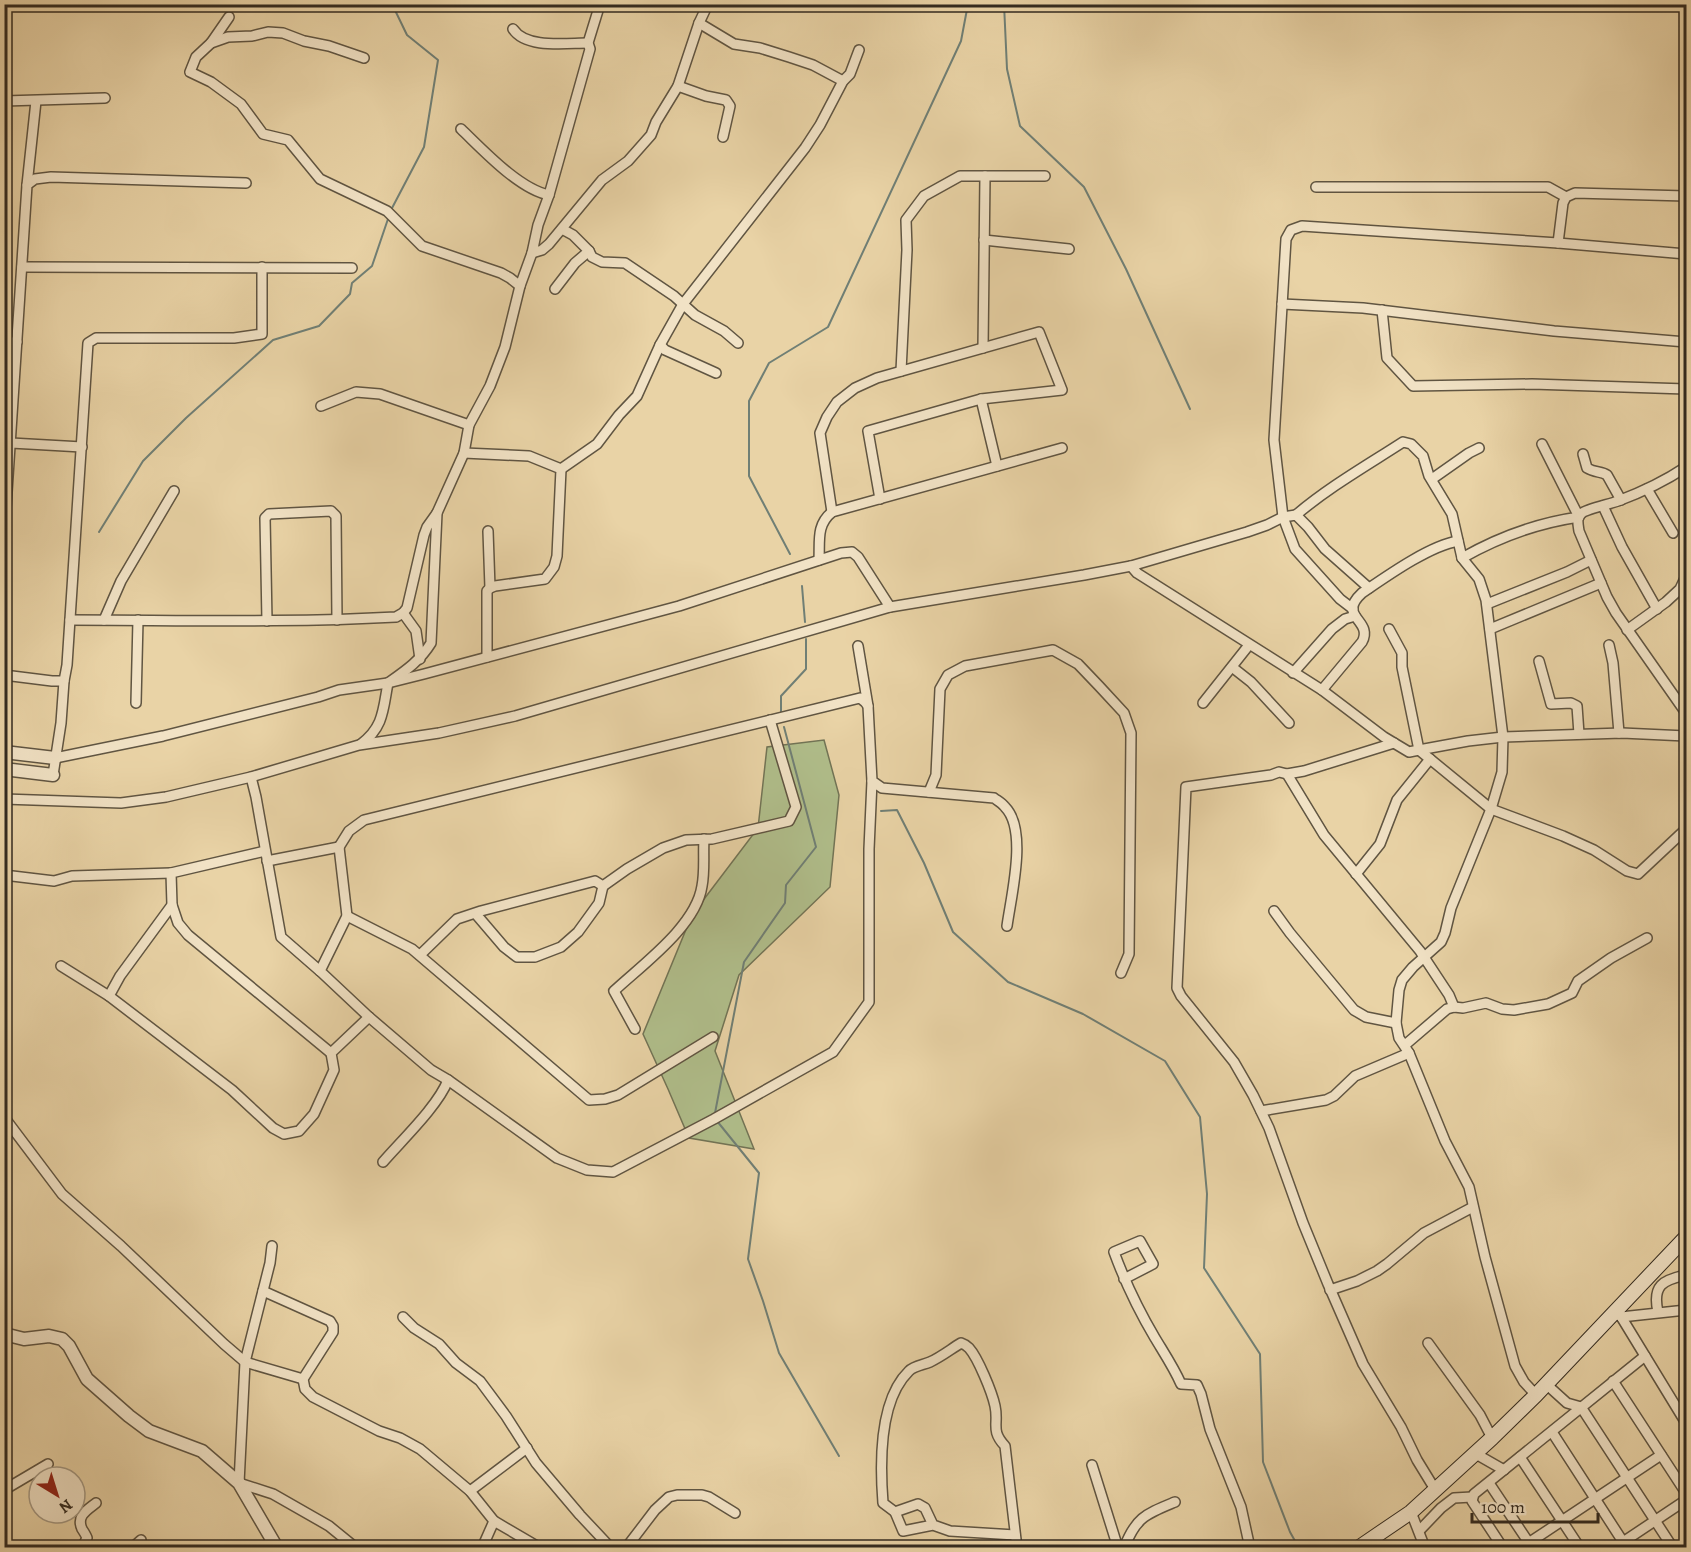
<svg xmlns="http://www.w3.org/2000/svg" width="1691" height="1552" font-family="Alegreya,serif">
	<rect width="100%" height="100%" fill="#e9d3a6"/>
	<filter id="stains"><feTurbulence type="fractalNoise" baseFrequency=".00333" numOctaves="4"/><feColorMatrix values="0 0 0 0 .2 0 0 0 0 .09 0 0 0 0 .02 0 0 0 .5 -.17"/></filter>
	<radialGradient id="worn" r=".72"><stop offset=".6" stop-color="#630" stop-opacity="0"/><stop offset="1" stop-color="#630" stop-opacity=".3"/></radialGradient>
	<polygon fill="#b0be8b" stroke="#727456" stroke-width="1.5" points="824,740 839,795 830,887 739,975 715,1051 754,1149 689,1138 668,1089 643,1034 692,915 758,828 767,747"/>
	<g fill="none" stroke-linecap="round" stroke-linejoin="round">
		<g stroke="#707f75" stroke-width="2">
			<polyline points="1004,4 1007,69 1020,126 1084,187 1126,269 1190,409"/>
			<polyline points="391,210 424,147 438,60 407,35 392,4"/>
			<polyline points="99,532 143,461 186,418 273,340 319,326 350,294 352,283 372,266 389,216"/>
			<polyline points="790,554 749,476 749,401 769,363 828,327 961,41 968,4"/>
			<polyline points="802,586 805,622"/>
			<polyline points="781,712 781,696 806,669 806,639"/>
			<polyline points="881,811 897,810 924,863 953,932 1008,982 1083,1014 1165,1061 1200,1117 1207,1194 1204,1268 1260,1354 1263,1462 1290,1532 1299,1548"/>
			<polyline points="715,1113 744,962 785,903 786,885 816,847 784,727"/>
			<polyline points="717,1121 759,1173 748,1259 763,1301 779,1353 839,1456"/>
		</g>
		<defs>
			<g id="minor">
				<polyline points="699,23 734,44 760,48 789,57 813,65 843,81"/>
				<path d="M513,29C526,49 566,43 588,43"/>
				<polyline points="211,43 229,17"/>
				<polyline points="364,58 329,46 304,41 283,33 268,32 252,36 228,37 211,43 196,57 190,72 211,82 241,104 263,134 288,140 320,179 387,211 422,246 501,273 510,278 520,286"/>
				<polyline points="678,86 706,96 726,100 730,106 723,137"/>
				<polyline points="4,101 105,98"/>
				<path d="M461,129C483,150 519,189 549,195"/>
				<polyline points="27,185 36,101"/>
				<polyline points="1316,187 1548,187 1566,197"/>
				<polyline points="562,229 573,235 589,251 592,257 602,262 625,263 674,296 695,315 724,331 738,343"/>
				<polyline points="984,240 1069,249"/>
				<polyline points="1558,243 1563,203 1566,197 1575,193 1686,196"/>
				<polyline points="532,253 542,250 549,244 602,180 628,161 651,135 656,122 678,86 699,23 708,4"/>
				<polyline points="22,267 352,268"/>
				<polyline points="555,289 575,263 589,251"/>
				<polyline points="1282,304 1363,308 1554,331 1686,342"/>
				<polyline points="1382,310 1387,358 1413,386 1532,384 1686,389"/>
				<polyline points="4,342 17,342"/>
				<polyline points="660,345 665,350 716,373"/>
				<polyline points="983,348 985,176"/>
				<polyline points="901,371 907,250 906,220 924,196 960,176 1045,176"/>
				<polyline points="981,399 997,466"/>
				<polyline points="321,406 356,392 380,394 469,425"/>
				<polyline points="11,443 82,447"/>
				<polyline points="464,453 529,456 561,469 557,556 554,567 545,579 495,586 490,588 487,591 487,657"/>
				<path d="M1583,454L1587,468C1595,473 1601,471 1607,475L1621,500"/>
				<path d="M1686,467C1665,481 1642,492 1618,501C1610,504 1587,509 1582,513C1576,517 1578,524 1579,531L1607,597L1616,613L1686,713"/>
				<polyline points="561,469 597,444 619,415 637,396 660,345 683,304 805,148 820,125 843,81 850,74 859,50"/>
				<polyline points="1432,479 1469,453 1479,448"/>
				<polyline points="1647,489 1673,533"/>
				<polyline points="1603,506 1622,547 1657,609"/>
				<polyline points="832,512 820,433 827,417 837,402 855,388 877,378 1039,332 1062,390 981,399 868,431 880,499"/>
				<path d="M1296,515C1329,487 1366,466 1403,442L1411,444L1423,456L1429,476L1452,514L1462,558L1479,579L1486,600L1503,737L1502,772L1491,809L1451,908L1445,933L1441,942L1413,967L1402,980L1399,990L1396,1023L1399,1038L1409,1053L1445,1141L1469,1187L1485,1257L1515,1366L1524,1382L1536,1395"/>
				<polyline points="488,531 490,588"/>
				<polyline points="4,538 27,185 35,179 51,177 246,183"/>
				<path d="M1462,558C1499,537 1537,523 1579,517L1542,444"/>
				<path d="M819,560C820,541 816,525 832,512L1062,448"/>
				<polyline points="1131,566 1137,573 1322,690 1384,737 1409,752 1419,750 1491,809 1563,836 1594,850 1627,871 1638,874 1686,829"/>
				<polyline points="1487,604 1567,572 1591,560"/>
				<polyline points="1353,609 1340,599 1295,549 1283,517 1274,440 1286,239 1291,230 1302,226 1558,243 1686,254"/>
				<polyline points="403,613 416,631 420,659"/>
				<path d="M70,620C179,620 287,623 396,617L403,613L407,608L424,535L427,527L437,513"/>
				<polyline points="104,620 121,581 174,491"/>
				<polyline points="267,621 265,518 269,514 331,511 336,516 337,620"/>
				<polyline points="1389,629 1402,653 1402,667 1419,750 1468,741 1503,737 1622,733 1686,736"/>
				<polyline points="1490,629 1601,583"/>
				<polyline points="1627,630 1666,602 1680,589 1686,576"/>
				<polyline points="1609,645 1613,663 1619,733"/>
				<polyline points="858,646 868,706"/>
				<polyline points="1539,661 1551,704 1571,703 1577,706 1579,734"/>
				<polyline points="1232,667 1251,682 1289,723"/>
				<polyline points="1293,673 1332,629 1345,619 1355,616"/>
				<polyline points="4,675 52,681 64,681 67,665 88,343 96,338 234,338 262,334 262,267"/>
				<path d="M1322,690L1362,642C1374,620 1336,617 1362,593C1387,576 1429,546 1458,541"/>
				<polyline points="136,703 138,620"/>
				<polyline points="1203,703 1249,645"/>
				<polyline points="1394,743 1304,771 1287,774 1279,772 1271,775 1186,787 1177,988 1181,996 1234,1062 1253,1095 1269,1128 1303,1223 1328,1284 1363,1364 1401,1427 1417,1460 1436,1491"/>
				<path d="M361,744C384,727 383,709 388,683C405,671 420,661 431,643L437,513L464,453L469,425L490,386L505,347L520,286L532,253L538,225L549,195L590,49L588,43L600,4"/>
				<polyline points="55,758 163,736 318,697 339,690 388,683 424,674 679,606 841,553 852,552 858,557 890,607"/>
				<polyline points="1287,774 1324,835 1420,951 1449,995 1454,1007"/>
				<polyline points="53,775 61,723 64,681"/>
				<polyline points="251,777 256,797 281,937 320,971"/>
				<polyline points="929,792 936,775 940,689 948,675 965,666 1053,650 1078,664 1099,686 1124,713 1131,733 1129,954 1121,973"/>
				<polyline points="4,799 121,803 166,797 251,777 359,745 439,733 515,716 890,607 1084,575 1131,566 1247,532 1267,525 1283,517 1296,515 1308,527 1325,549 1369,588"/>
				<path d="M339,847L349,831L364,820L860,698L865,702L868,706L872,781L882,788L994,798C998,801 1002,803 1005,807C1028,830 1011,896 1007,926"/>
				<polyline points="265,851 171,873 172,905 120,976 109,996 232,1090 273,1128 284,1134 299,1131 314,1114 334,1070 331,1053 369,1017"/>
				<path d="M267,861L339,847L347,916L320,971L369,1017L431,1070L448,1080C438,1106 402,1140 383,1162"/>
				<polyline points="1356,874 1380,844 1397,800 1430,759"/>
				<polyline points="4,875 54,881 72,876 171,873"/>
				<polyline points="603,886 627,869 663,848 686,840 712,839 789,821 796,807 770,720"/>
				<polyline points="172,905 178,923 188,935 331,1053"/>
				<polyline points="1274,911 1290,933 1354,1010 1366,1017 1396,1023"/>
				<polyline points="347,916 412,949 589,1100 605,1099 618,1095 713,1037"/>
				<polyline points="420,955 457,919 481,911 595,881 603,886 599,903 578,932 561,947 535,957 517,957 504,947 475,913"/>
				<polyline points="61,966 109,996"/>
				<path d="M635,1029L614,991C643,964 696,926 702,886C705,871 703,854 704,839"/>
				<polyline points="1405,1045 1447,1009 1454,1007 1463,1008 1486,1003 1502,1009 1514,1010 1548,1004 1572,993 1578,981 1611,958 1647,938"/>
				<polyline points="448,1080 557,1158 587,1170 613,1172 714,1119 833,1052 869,1002 869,849 872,781"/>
				<polyline points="1261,1111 1326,1100 1334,1096 1355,1076 1409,1053"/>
				<polyline points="4,1117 62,1194 121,1246 224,1344 245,1362 303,1379"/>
				<polyline points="272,1246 270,1263 245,1362 239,1483 273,1494 329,1526 356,1548"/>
				<path d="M1124,1279L1153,1264L1140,1241L1114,1252C1125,1282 1139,1311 1155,1338C1164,1353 1174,1368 1181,1384L1197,1385L1201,1394L1210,1429L1241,1507L1250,1548"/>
				<polyline points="1330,1290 1357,1281 1377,1271 1387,1264 1424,1233 1473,1207"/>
				<polyline points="263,1291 330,1321 333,1326 333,1332 303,1379 305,1389 313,1397 379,1431 400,1438 420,1449 470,1491 494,1521 540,1548"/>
				<polyline points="1617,1310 1686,1423"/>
				<path d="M1658,1312C1652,1285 1663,1280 1686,1275"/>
				<polyline points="403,1317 414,1328 439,1344 456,1363 480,1381 506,1416 536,1463 580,1515 611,1548"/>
				<polyline points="1621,1317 1686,1310"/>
				<polyline points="1428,1343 1480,1415 1492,1438"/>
				<polyline points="1613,1381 1686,1493"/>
				<polyline points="1546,1384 1567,1403 1581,1407 1673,1548"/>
				<polyline points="1552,1432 1627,1548"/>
				<polyline points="1476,1454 1504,1470"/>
				<polyline points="1520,1457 1580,1548"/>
				<polyline points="1092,1465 1118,1548"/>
				<polyline points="1489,1483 1531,1546"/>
				<polyline points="4,1490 48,1464"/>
				<polyline points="470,1491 527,1448"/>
				<path d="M895,1512L883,1503C880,1465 879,1400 909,1371C914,1366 923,1365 930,1362C941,1357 951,1349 961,1343C964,1344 967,1346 969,1348C978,1358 992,1392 995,1406C999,1424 990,1430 1005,1446L1017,1548"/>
				<polyline points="1411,1512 1425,1548"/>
				<polyline points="933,1525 903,1531 895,1512 918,1504 925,1508 933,1525 950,1531 1015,1535"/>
				<polyline points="1419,1531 1441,1508 1454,1498 1472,1497"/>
				<path d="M82,1548L87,1538C86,1535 84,1532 82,1529C76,1516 87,1510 96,1503"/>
				<polyline points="132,1548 141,1540"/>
				<polyline points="482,1548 494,1521"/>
				<polyline points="626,1548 655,1510 669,1497 677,1495 702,1495 709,1497 735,1513"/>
				<path d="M1124,1548C1136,1517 1146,1514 1175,1502"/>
				<polyline points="1503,1548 1472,1501 1474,1494 1645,1356"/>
				<polyline points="1521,1548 1661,1455"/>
				<polyline points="1614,1548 1686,1500"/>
			</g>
			<g id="tertiary">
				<polyline points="4,752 55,758"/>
				<polyline points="4,769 53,775"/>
				<polyline points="4,1334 24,1339 49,1336 62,1339 69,1346 87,1379 129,1416 149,1431 202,1451 239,1483 277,1548"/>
			</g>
			<polyline id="secondary" points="1358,1548 1411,1512 1492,1438 1536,1395 1686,1237"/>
		</defs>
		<use href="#minor" stroke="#605542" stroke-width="12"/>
		<use href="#tertiary" stroke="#605542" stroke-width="15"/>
		<use href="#secondary" stroke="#332b20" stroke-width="16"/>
		<use href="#minor" stroke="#f1e2c5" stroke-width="9"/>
		<use href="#tertiary" stroke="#f1e2c5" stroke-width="12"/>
		<use href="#secondary" stroke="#f1e2c5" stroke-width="14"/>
	</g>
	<rect width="1691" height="1552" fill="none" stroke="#e9d3a6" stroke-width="24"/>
	<rect x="6" y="6" width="1679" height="1540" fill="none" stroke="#332b20" stroke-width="3"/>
	<rect x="12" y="12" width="1667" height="1528" fill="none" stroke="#332b20" stroke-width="1.5"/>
	<g transform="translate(57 1495) rotate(142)"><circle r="28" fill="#f1e2c5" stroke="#a59983" stroke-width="1.5"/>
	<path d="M0-4.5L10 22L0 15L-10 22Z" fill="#8f2418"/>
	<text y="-9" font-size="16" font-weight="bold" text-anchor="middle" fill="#332b20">N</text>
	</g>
	<path d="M1472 1513v9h126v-9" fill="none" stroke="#332b20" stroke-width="3"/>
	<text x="1481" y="1513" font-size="18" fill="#332b20" stroke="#f1e2c5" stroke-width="4.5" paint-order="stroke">100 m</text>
	<rect width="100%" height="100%" filter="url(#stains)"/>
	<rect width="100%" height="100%" fill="url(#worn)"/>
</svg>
